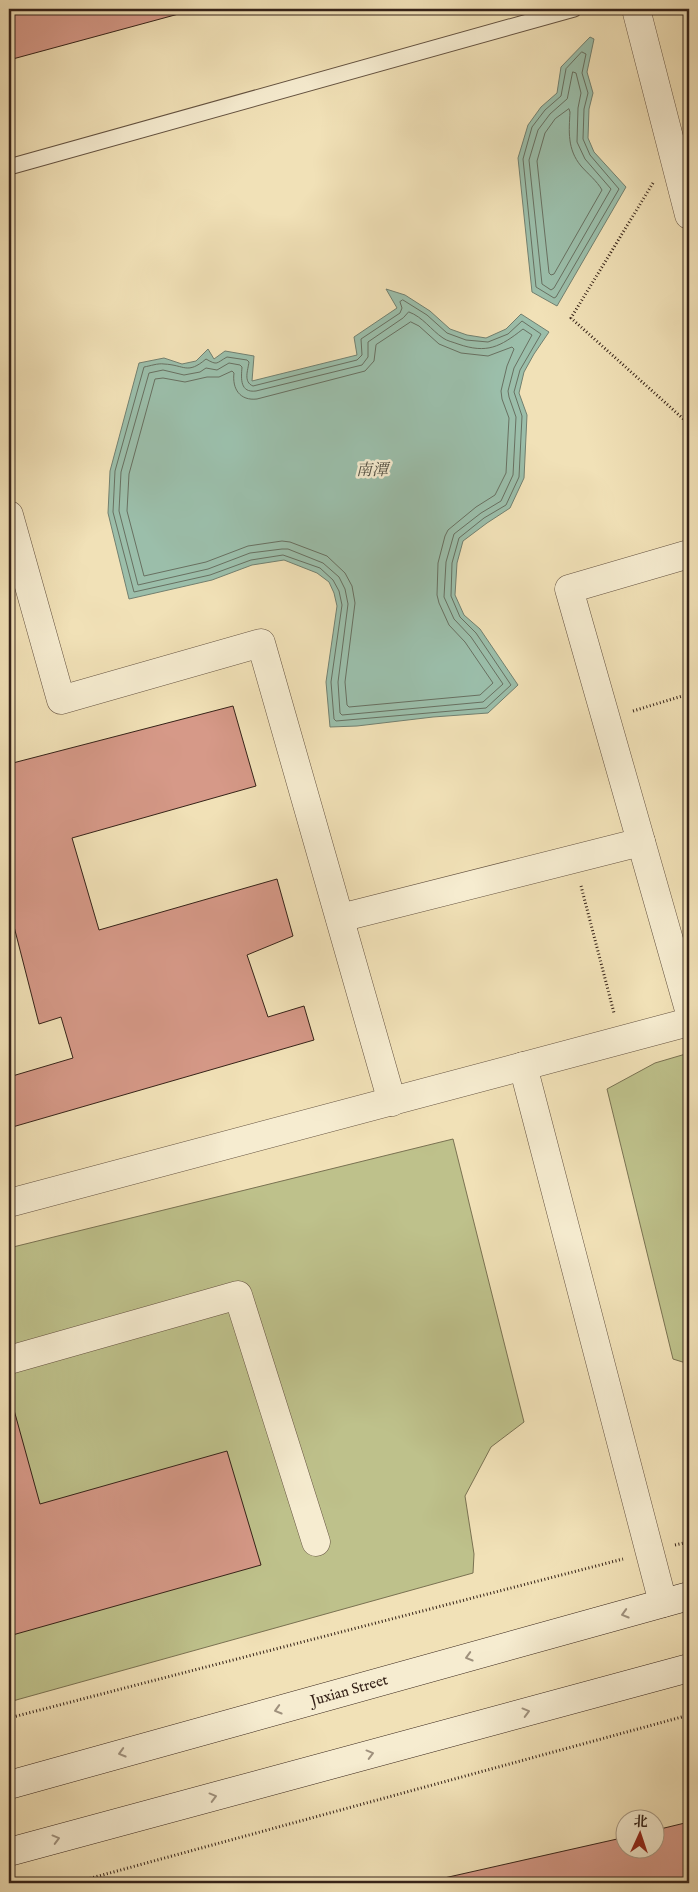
<svg xmlns="http://www.w3.org/2000/svg" width="698" height="1892" font-family="'IM FELL English','Noto Serif SC',serif">
	<rect width="100%" height="100%" fill="#f1e1b7"/>
	<filter id="stains"><feTurbulence type="fractalNoise" baseFrequency=".004" numOctaves="4"/><feColorMatrix values="0 0 0 0 .2 0 0 0 0 .09 0 0 0 0 .02 0 0 0 .5 -.17"/></filter>
	<radialGradient id="worn" r=".72"><stop offset=".6" stop-color="#630" stop-opacity="0"/><stop offset="1" stop-color="#630" stop-opacity=".3"/></radialGradient>
	<g fill="#bec18b" stroke="#7a7252">
		<polygon points="689,1053 689,1364 673,1359 607,1089 655,1063"/>
		<polygon points="453,1139 524,1422 491,1447 465,1496 474,1554 473,1573 9,1702 9,1248"/>
	</g>
	<g fill="#9bbeaa" stroke="#728070">
		<polygon points="590,37 594,39 587,72 593,93 589,109 588,138 594,152 626,187 557,306 532,292 518,158 528,125 541,107 557,93 561,67"/>
		<polygon points="386,289 405,295 430,311 450,329 467,335 486,338 506,329 521,314 549,332 534,354 524,372 519,393 527,415 524,478 510,508 487,523 463,541 457,563 455,595 464,615 480,629 518,685 488,713 433,717 357,726 330,727 326,682 337,606 334,593 329,582 317,573 284,560 252,565 212,580 129,599 108,513 110,471 139,363 164,358 182,364 196,361 208,349 214,359 225,351 254,356 252,381 357,355 354,337 397,308"/>
	</g>
	<g fill="none" stroke-linecap="round" stroke-linejoin="round">
		<g stroke="#687061" stroke-width="1">
			<polygon points="582,52 586,54 582,73 588,93 584,109 583,139 590,155 619,189 556,297 554,298 536,287 523,159 532,127 545,110 561,96 566,69"/>
			<polygon points="573,72 576,73 581,93 578,108 577,142 585,159 611,189 554,288 551,290 542,284 529,160 538,130 550,114 567,99"/>
			<path d="M569,109L570,112C569,131 567,149 581,166C588,174 597,181 602,190L554,274L551,275L549,273L537,161L545,133L555,119Z"/>
			<path d="M403,300L427,315L447,333L466,340L488,342L508,334L522,321L541,334L520,370L514,392L522,416L519,477L506,505L484,518L459,538L452,563L451,596L460,617L476,633L511,685L486,708L336,721L334,719L331,682L342,605L339,591L333,580L320,568L283,555L251,560L210,575L134,592L113,512L115,471L144,367C150,366 158,363 164,364C185,365 187,375 206,359C218,366 216,363 227,357L247,360L249,362C248,370 243,382 253,386L357,360L362,355L361,339L400,313L402,308L400,302Z"/>
			<path d="M409,312C423,317 431,330 443,338C447,341 453,342 458,344C487,354 500,347 523,329L532,335L514,368L508,391L509,397L516,417L513,475L501,501L481,513L454,534L446,562L444,597L454,619L471,637L503,684L483,702L342,715L340,713L338,682L348,604L345,589L339,577L323,563L288,549H282L250,553L208,569L138,585L119,511L121,472L149,373L163,370L184,375L200,372L206,368L217,370L229,363L240,365L242,367C241,379 240,393 256,391L362,365L368,357V342L403,318Z"/>
			<path d="M411,322L419,326L439,344L461,353L488,356L512,347L514,349L507,366L501,391L502,399L509,418L506,473L495,495L476,507L448,530L445,536L438,563L437,595L439,603L449,625L465,642L493,683L480,695L349,707L347,705L345,682L355,603L352,586L345,573L327,556L290,542L282,541L248,546L206,562L144,576L127,511L129,474L155,379L163,378L185,382L207,377H219L232,371L234,373C232,389 240,401 257,399L365,371L374,361L376,345Z"/>
		</g>
	</g>
	<g fill="#d69988" stroke="#352218">
		<polygon points="9,9 197,9 9,60"/>
		<polygon points="233,706 256,786 72,838 99,930 277,879 293,936 247,955 268,1017 304,1006 314,1040 9,1128 9,1077 73,1058 61,1017 39,1024 9,907 9,764"/>
		<polygon points="14,1410 40,1504 227,1451 261,1565 9,1636 9,1411"/>
		<polygon points="689,1822 689,1883 422,1883 626,1837 626,1850 656,1850 656,1830"/>
	</g>
	<g fill="none" stroke-linecap="round" stroke-linejoin="round">
		<defs>
			<polyline id="lane" points="9,167 574,9"/>
			<g id="street">
				<polyline points="636,9 689,215"/>
				<polyline points="9,515 61,700 261,643 392,1102"/>
				<polyline points="689,554 569,589 689,1010"/>
				<polyline points="340,918 641,842"/>
				<polyline points="523,1066 663,1603"/>
				<polyline points="9,1203 689,1022"/>
				<polyline points="9,1360 238,1295 316,1542"/>
			</g>
			<g id="secondary">
				<polyline points="9,1785 689,1596"/>
				<polyline points="9,1852 689,1668"/>
			</g>
		</defs>
		<use href="#lane" stroke="#645240" stroke-width="17"/>
		<use href="#street" stroke="#645240" stroke-width="29"/>
		<use href="#secondary" stroke="#352218" stroke-width="29"/>
		<g stroke="#352218" stroke-width="3" stroke-dasharray="1 2.5" stroke-linecap="butt">
			<polyline points="653,183 571,318 689,424"/>
			<polyline points="633,711 689,694"/>
			<polyline points="581,886 614,1013"/>
			<polyline points="675,1545 689,1542"/>
			<polyline points="9,1718 623,1559"/>
			<polyline points="73,1883 689,1715"/>
		</g>
		<use href="#lane" stroke="#f6ecd0" stroke-width="15"/>
		<use href="#street" stroke="#f6ecd0" stroke-width="28"/>
		<use href="#secondary" stroke="#f6ecd0" stroke-width="28"/>
	</g>
	<defs><path id="oneway-chevron" d="M-2-3.5L2.5 0L-2 3.5" fill="none" stroke-width="1.6" stroke-linecap="round" stroke-linejoin="round" transform="scale(1.25)"/></defs>
	<g stroke="#9f917d">
		<use href="#oneway-chevron" transform="translate(625 1614) rotate(164)"/>
		<use href="#oneway-chevron" transform="translate(469 1657) rotate(164)"/>
		<use href="#oneway-chevron" transform="translate(278 1710) rotate(164)"/>
		<use href="#oneway-chevron" transform="translate(526 1712) rotate(-15)"/>
		<use href="#oneway-chevron" transform="translate(122 1753) rotate(164)"/>
		<use href="#oneway-chevron" transform="translate(370 1754) rotate(-15)"/>
		<use href="#oneway-chevron" transform="translate(213 1797) rotate(-15)"/>
		<use href="#oneway-chevron" transform="translate(56 1839) rotate(-15)"/>
	</g>
	<g text-anchor="middle" stroke-width="5" stroke-linejoin="round" paint-order="stroke">
		<g font-size="15" fill="#352218" stroke="#f6ecd0">
			<text transform="translate(349 1690) rotate(-16)" y="5">Juxian Street</text>
		</g>
		<g font-size="16" font-style="italic" fill="#545144" stroke="#f6ecd0">
			<text x="372" y="475">南潭</text>
		</g>
	</g>
	<rect width="698" height="1892" fill="none" stroke="#f1e1b7" stroke-width="30"/>
	<rect x="10" y="10" width="678" height="1872" fill="none" stroke="#352218" stroke-width="2.5"/>
	<rect x="15" y="15" width="668" height="1862" fill="none" stroke="#352218"/>
	<g transform="translate(640 1834) rotate(3)"><circle r="24" fill="#f6ecd0" stroke="#a99b86"/>
	<path d="M0-4L9 19L0 12L-9 19Z" fill="#8f2418"/>
	<text y="-8" font-size="14" font-weight="bold" text-anchor="middle" fill="#352218">北</text>
	</g>
	<rect width="100%" height="100%" filter="url(#stains)"/>
	<rect width="100%" height="100%" fill="url(#worn)"/>
</svg>
